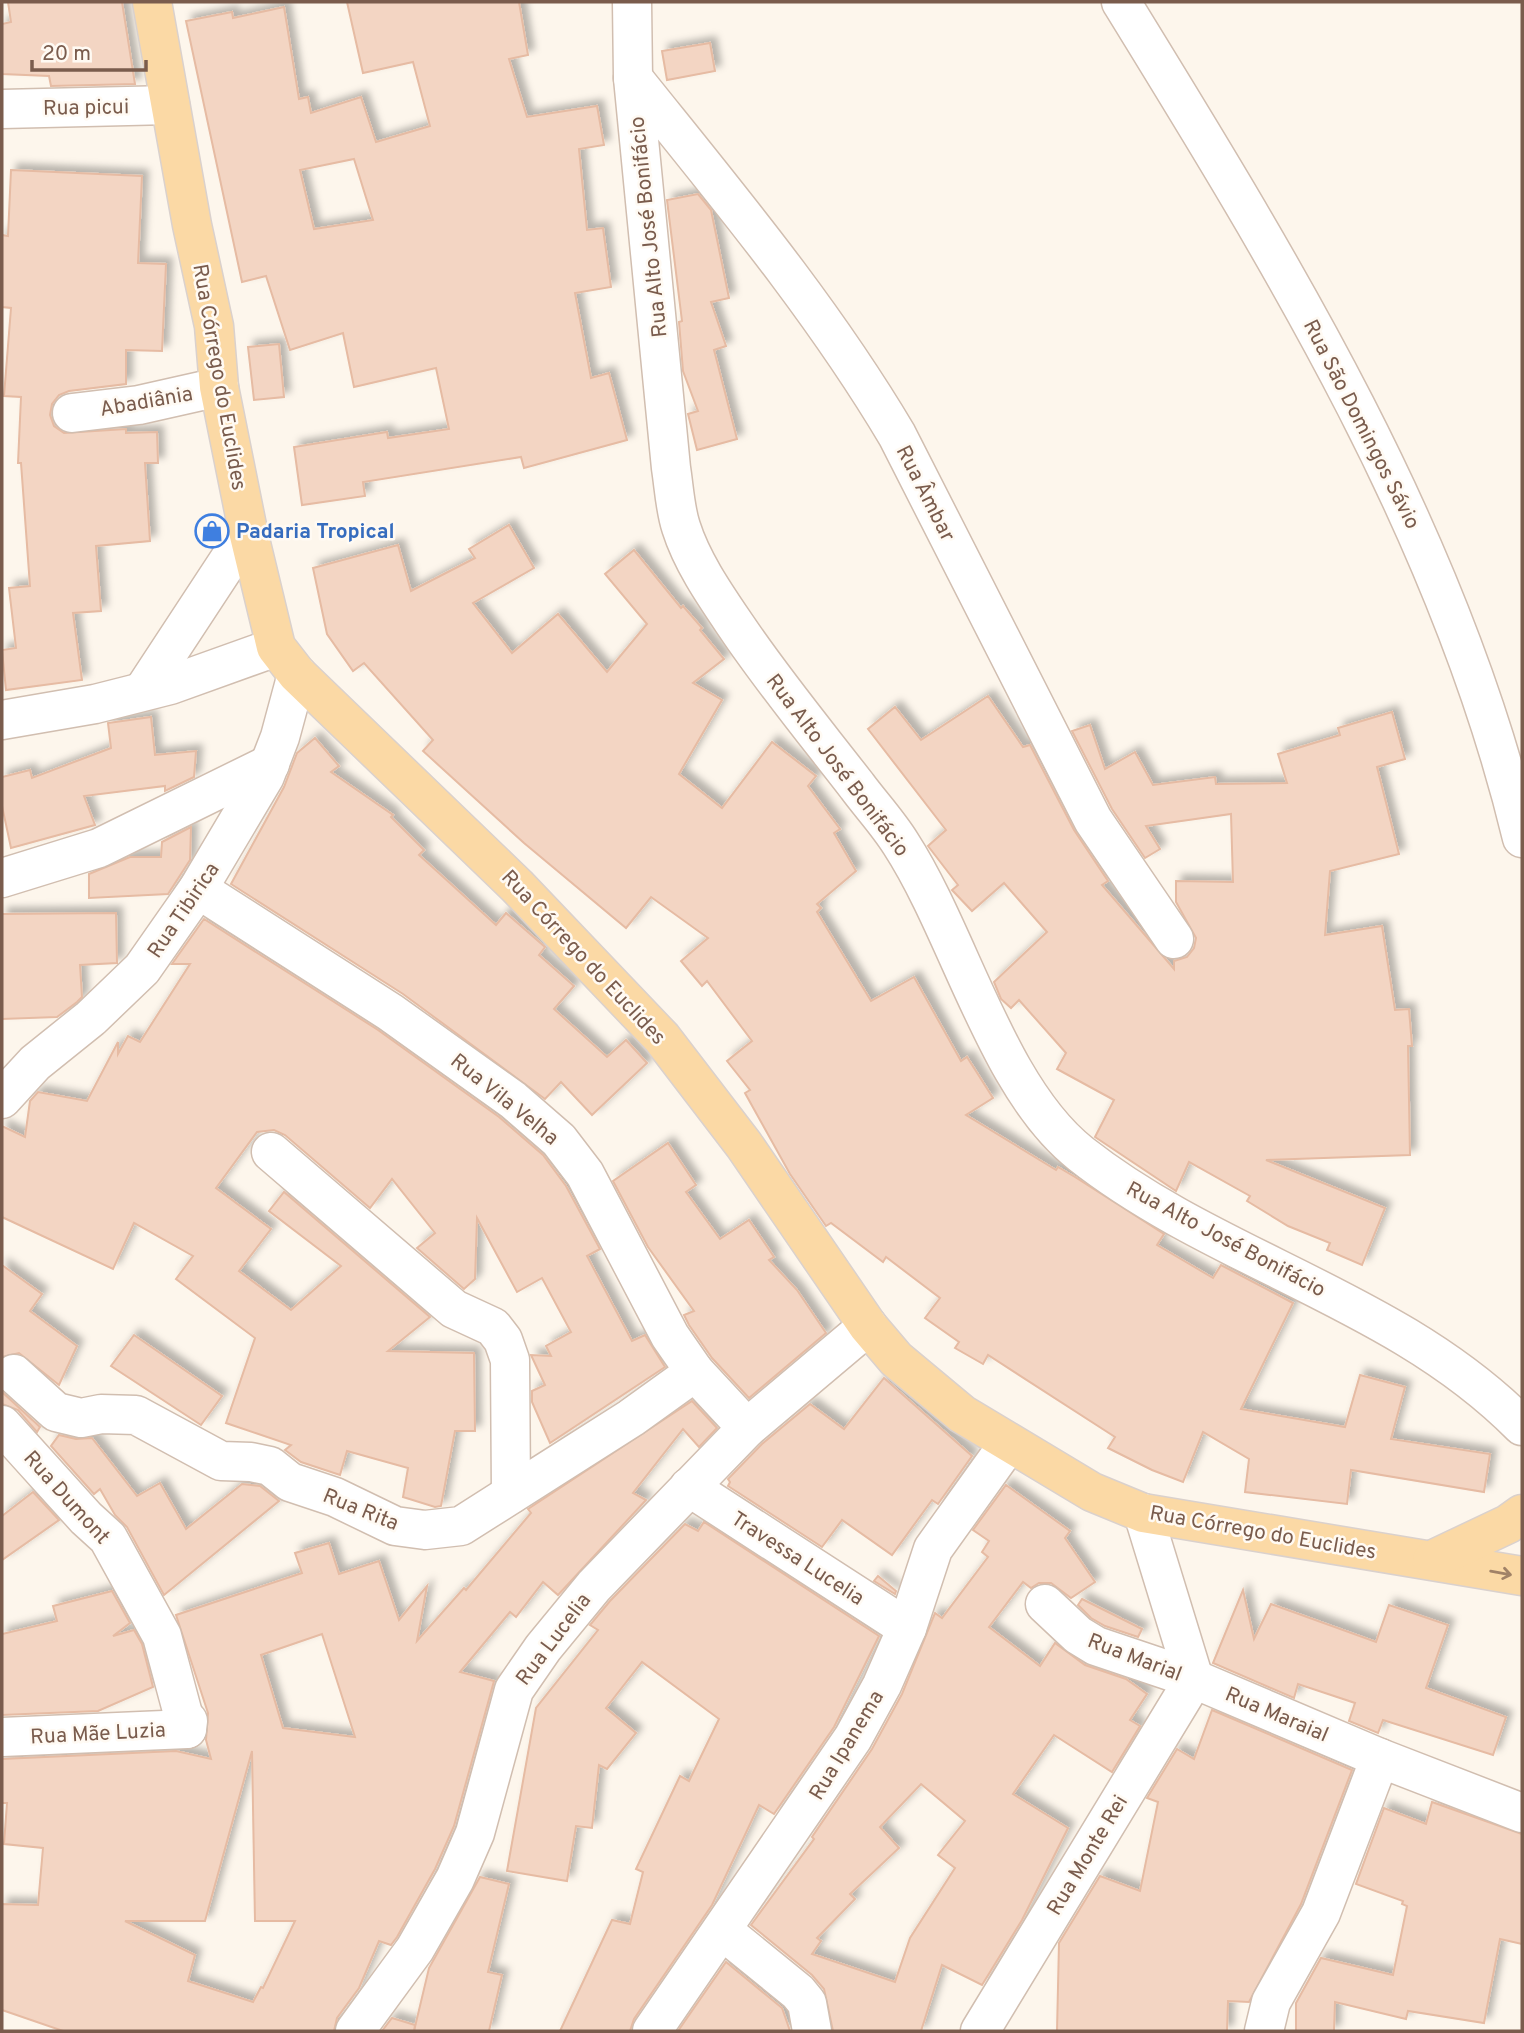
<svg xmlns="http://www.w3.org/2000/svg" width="1524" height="2033" font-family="Overpass,sans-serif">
	<defs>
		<filter id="shadow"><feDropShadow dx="6" dy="-6" stdDeviation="3.5" flood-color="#0004"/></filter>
	</defs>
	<rect width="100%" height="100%" fill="#fdf6ec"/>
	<g fill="#f3d5c3" stroke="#e6bba3" stroke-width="2" fill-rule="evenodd" filter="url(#shadow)">
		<polygon points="8,2 122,2 135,84 51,86 49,76 2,74 2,24 11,22"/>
		<path d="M347,2H519L528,55L509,59L527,117L597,106L604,145L579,149L587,230L603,228L611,287L575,293L591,378L609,373L627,440L524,468L521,457L363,482L365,496L302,505L294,447L387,432L388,438L449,429L436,368L354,387L343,333L290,350L266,276L242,282L186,21L232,12L233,18L284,7L299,99L308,97L311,113L361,97L376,142L430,126L413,62L363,73ZM354,159L373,220L314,229L300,170Z"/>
		<polygon points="710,43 715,71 667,80 662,51"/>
		<polygon points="11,170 142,176 138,263 166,264 162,351 126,350 126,384 69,391 59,395 52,404 50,415 54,426 64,433 126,429 126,433 157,432 158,463 145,463 150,541 96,546 101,611 73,613 82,680 6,690 2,650 16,648 9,588 30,586 21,463 18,463 21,397 4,396 11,308 2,307 2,235 8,236"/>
		<polygon points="698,194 711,210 729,298 711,302 726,346 714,350 737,439 697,450 688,414 698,411 683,371 679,322 682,321 667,200"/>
		<polygon points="279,344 284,397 254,400 248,347"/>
		<polygon points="509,525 534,568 473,603 512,653 558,614 607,672 647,624 605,574 634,550 681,608 683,606 702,628 700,630 724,659 693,683 722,700 679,774 722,808 772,742 816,776 808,786 840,829 834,833 856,871 817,904 821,908 817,912 871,1001 914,977 961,1061 967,1057 993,1098 966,1115 1056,1170 1058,1167 1075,1177 1164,1234 1157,1245 1213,1278 1221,1265 1293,1303 1241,1409 1345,1427 1360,1375 1405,1387 1391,1439 1490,1454 1484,1492 1351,1470 1347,1504 1245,1492 1249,1459 1203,1432 1183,1482 1152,1470 1108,1448 1115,1437 988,1355 983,1364 955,1348 959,1342 925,1318 940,1298 886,1257 883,1262 831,1223 826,1226 790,1174 745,1093 750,1090 727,1061 752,1041 707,981 702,986 681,961 708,938 651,897 626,928 524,843 423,751 433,740 364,663 353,671 327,634 313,568 398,545 411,591 475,558 469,549"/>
		<polygon points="988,696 1023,747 1030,745 1074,830 1108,881 1102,885 1174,969 1174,961 1187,957 1194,948 1196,938 1176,902 1176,881 1233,882 1231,814 1146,826 1160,849 1145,858 1112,809 1072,731 1090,725 1105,769 1135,752 1153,785 1215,777 1216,784 1287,783 1278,754 1340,735 1338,728 1392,712 1405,759 1377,767 1399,854 1330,871 1325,935 1382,926 1395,1010 1409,1009 1412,1046 1408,1046 1410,1155 1266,1160 1385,1208 1362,1265 1327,1250 1330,1243 1288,1226 1247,1201 1250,1196 1189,1162 1176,1191 1095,1137 1114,1100 1057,1069 1066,1053 1019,1000 1011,1008 1001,999 994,982 1047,932 1004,883 972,911 952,890 958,885 928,846 946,830 868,729 895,707 921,740"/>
		<polygon points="151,717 155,755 196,751 194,777 165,791 165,786 84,796 95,825 11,848 2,806 2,777 30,770 32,778 111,748 108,723"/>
		<polygon points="315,738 339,766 331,772 393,815 391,817 424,850 419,855 496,925 506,913 545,947 539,955 574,986 554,1009 607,1057 626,1040 647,1063 592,1115 561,1082 545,1099 403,994 231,884 284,787 297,753"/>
		<polygon points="191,827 190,860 168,894 89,898 89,874 130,857 161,857 162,842"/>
		<polygon points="116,913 117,963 80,965 82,997 77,1002 57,1017 2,1019 2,914"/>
		<polygon points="204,919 378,1030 499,1117 543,1155 566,1186 600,1249 587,1256 632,1341 645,1335 665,1367 550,1443 532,1402 532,1391 545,1385 531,1355 551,1356 546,1346 571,1332 542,1278 517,1292 477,1218 475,1279 464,1289 417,1248 435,1233 392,1179 370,1208 285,1135 274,1130 257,1132 216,1188 271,1229 239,1271 291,1310 341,1266 269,1211 284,1192 430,1317 388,1351 474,1353 475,1431 455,1431 441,1506 435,1507 403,1497 408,1468 347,1451 340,1475 301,1462 285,1450 291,1445 226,1423 255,1338 176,1279 193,1256 134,1223 113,1269 2,1217 2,1126 25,1137 30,1101 38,1092 87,1101 118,1042 118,1054 128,1036 140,1042 190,964 172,964"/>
		<polygon points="668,1143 696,1185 686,1192 720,1239 749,1220 774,1257 769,1260 797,1290 826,1333 749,1398 712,1358 689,1325 684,1315 694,1311 648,1247 613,1181"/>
		<polygon points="2,1265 42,1294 30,1311 77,1346 59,1385 19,1353 2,1357"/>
		<polygon points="134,1335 222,1396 201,1425 111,1366"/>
		<polygon points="884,1378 972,1456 938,1504 932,1500 892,1555 842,1520 822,1547 728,1486 730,1482 728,1479 762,1444 810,1404 844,1429"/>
		<polygon points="2,1392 40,1427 37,1432 18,1410 2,1404"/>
		<path d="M692,1401L717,1428L699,1447L683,1429L633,1493L646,1500L558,1595L543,1582L516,1617L510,1612L460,1672L494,1681L454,1826L435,1869L397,1937L391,1945L379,1941L359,1988L337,2018L334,2031H63L2,2010V1904L38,1905L43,1848L4,1844L7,1803H2V1759L176,1751L211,1759L206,1740L208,1713L176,1615L302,1573L295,1553L329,1543L339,1574L379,1561L399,1620L427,1586L417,1641L464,1588L466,1590L531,1513L528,1509ZM322,1634L355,1737L283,1728L261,1655ZM252,1751L255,1921H295L263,1988L261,1987L253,2002L188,1981L195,1955L125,1921H205Z"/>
		<polygon points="59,1435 76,1439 92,1438 137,1496 160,1483 186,1529 242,1484 260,1486 279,1501 164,1595 127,1527 115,1515 100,1489 94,1494 51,1446"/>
		<path d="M1006,1485L1070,1531L1065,1538L1095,1582L1071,1598L1051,1583H1039L1031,1588L1023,1582L989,1627L1040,1666L1055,1643L1085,1665L1126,1679L1147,1694L1130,1720L1140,1726L1112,1772L1054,1735L1013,1794L1068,1828L1022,1920L982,1985L942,1965L921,2031H833L824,1989L812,1975L751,1925L814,1839L812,1837L872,1749L902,1694L935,1613L942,1618L988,1557L982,1552L989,1541L973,1530ZM921,1784L965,1821L938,1855L955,1868L910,1938L895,1982L812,1954L821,1941L817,1938L855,1899L850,1894L899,1848L880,1827Z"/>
		<polygon points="33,1492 59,1520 2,1560 2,1516"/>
		<polygon points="704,1522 879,1636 834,1727 774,1814 759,1805 712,1905 634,2019 630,2031 560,2031 612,1920 630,1924 643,1872 636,1869 680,1776 689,1781 719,1719 642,1662 606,1708 636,1733 607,1769 599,1765 592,1828 576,1826 567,1881 507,1871 536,1708 598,1630 590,1625 610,1601 685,1524 698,1531"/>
		<polygon points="878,1576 896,1591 895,1594 874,1581"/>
		<polygon points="1243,1590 1254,1639 1271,1604 1376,1642 1389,1605 1448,1625 1426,1688 1506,1717 1493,1755 1383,1720 1378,1733 1349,1721 1355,1703 1298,1684 1294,1698 1213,1663"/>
		<polygon points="112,1591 130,1623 113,1636 134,1630 142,1644 153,1687 98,1711 2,1715 2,1634 57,1621 53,1606"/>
		<polygon points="1082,1599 1142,1629 1138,1637 1105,1626 1091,1618 1078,1605"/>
		<polygon points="1212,1710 1352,1770 1301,1904 1249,2002 1228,2001 1227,2031 1057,2031 1059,1943 1100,1876 1140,1891 1158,1802 1147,1798 1177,1749 1194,1759"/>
		<polygon points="1432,1802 1522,1834 1522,1944 1500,1939 1484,2023 1408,2011 1406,2019 1335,2002 1334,2031 1296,2031 1296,2003 1321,1958 1393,1975 1407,1906 1402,1904 1403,1901 1356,1884 1384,1808 1426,1824"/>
		<polygon points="480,1877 509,1884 488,1972 502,1975 489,2031 414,2031 429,1968"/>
		<polygon points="726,1962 782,2008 790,2031 678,2031"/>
		<polygon points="392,2018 415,2025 414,2031 382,2031"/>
	</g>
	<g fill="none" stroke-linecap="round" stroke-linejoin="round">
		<defs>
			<g id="minor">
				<path d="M632,2L633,78L671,468C674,487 675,509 681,527C692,562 715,595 736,626C773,681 816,733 857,786C871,805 888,823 901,844C960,935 997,1088 1081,1154C1217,1261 1398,1300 1522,1426"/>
				<path d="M1121,2C1283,265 1449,534 1522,838"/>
				<path d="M633,78C726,194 821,307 897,435L1093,820L1174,939"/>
				<polyline points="2,109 170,105"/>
				<polyline points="72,413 139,405 219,387"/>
				<polyline points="143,691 248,531"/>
				<polyline points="2,720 95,704 170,685 276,647"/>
				<polyline points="2,878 99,848 270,764"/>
				<polyline points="198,889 390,1012 513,1100 559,1140 585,1174 670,1336 695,1372 747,1428"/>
				<polyline points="2,1099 35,1063 91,1018 142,969 198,889 265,776 280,737 297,674"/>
				<polyline points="271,1152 454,1309 493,1327 503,1340 510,1360 511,1494"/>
				<polyline points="14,1374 56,1412 81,1418 101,1414 136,1415 221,1461 251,1462 270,1466 290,1482 335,1497 395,1526 425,1530 461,1526 631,1418 695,1372"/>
				<polyline points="2,1425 86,1518 108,1538 162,1636 187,1729"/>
				<polyline points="689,1487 907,1628"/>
				<polyline points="1143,1513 1194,1679"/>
				<polyline points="1045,1604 1078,1635 1096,1646 1194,1679 1380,1758 1522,1813"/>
				<polyline points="2,1737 187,1729 188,1721"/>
				<polyline points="723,1931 798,1992 807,2003 812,2031"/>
				<polyline points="355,2031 415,1949 455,1879 475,1833 514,1690 543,1648 594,1586 747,1428 868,1326"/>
				<polyline points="652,2031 853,1738 882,1685 907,1628 933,1549 1009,1443"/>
				<polyline points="980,2031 1194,1679"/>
				<polyline points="1264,2031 1271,2002 1321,1913 1380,1758"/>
			</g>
			<g id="major">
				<polyline points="152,2 192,225 214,326 219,387 248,531 276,647 297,674 517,886 662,1038 744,1145 868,1326 896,1359 962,1414 1092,1492 1143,1513 1522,1576"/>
				<polyline points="1432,1560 1508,1524 1522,1514"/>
			</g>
		</defs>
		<use href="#minor" stroke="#d1beb0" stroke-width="41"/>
		<use href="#major" stroke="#dad1cd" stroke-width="41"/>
		<use href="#minor" stroke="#fff" stroke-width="38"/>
		<use href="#major" stroke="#fbd9a5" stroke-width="38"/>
	</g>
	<defs><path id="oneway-shaft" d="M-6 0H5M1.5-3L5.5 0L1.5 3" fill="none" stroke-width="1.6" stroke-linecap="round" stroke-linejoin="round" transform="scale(1.75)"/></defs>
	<use stroke="#a18267" href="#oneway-shaft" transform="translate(1501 1573) rotate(10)"/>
	<defs>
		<symbol id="shop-ring" viewBox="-11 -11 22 22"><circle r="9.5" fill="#fffaf3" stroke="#3f7fe0" stroke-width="1.5"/><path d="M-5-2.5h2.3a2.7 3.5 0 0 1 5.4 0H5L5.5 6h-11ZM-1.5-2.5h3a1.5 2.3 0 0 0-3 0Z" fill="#3f7fe0"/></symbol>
	</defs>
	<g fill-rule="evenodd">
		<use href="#shop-ring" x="193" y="512" width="38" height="38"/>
	</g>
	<g text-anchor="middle" stroke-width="5" stroke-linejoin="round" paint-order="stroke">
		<g font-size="21" fill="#7a5c4d" stroke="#fffaf3">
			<text transform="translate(86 107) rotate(-1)" y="7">Rua picui</text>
			<text transform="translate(648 227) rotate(-96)" y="7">Rua Alto José Bonifácio</text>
			<text transform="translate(220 377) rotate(80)" y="7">Rua Córrego do Euclides</text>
			<text transform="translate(146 401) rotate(-10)" y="7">Abadiânia</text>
			<text transform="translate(1362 424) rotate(63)" y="7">Rua São Domingos Sávio</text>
			<text transform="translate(926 493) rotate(63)" y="7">Rua Âmbar</text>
			<text transform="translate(838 765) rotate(53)" y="7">Rua Alto José Bonifácio</text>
			<text transform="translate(183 910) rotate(-56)" y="7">Rua Tibirica</text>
			<text transform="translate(584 957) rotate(47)" y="7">Rua Córrego do Euclides</text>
			<text transform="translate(505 1099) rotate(39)" y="7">Rua Vila Velha</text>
			<text transform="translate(1226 1239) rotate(28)" y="7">Rua Alto José Bonifácio</text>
			<text transform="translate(67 1497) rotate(48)" y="7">Rua Dumont</text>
			<text transform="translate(361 1509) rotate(22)" y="7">Rua Rita</text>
			<text transform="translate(1263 1532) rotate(10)" y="7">Rua Córrego do Euclides</text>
			<text transform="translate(798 1558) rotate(33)" y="7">Travessa Lucelia</text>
			<text transform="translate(553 1639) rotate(-53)" y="7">Rua Lucelia</text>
			<text transform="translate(1135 1657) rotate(21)" y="7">Rua Marial</text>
			<text transform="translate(1277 1714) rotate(23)" y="7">Rua Maraial</text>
			<text transform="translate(98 1733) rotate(-3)" y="7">Rua Mãe Luzia</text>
			<text transform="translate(846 1745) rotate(-59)" y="7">Rua Ipanema</text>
			<text transform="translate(1087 1855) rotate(-59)" y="7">Rua Monte Rei</text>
		</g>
		<g font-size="21" font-weight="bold" fill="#366cbe" stroke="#fffaf3" text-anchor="start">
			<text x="236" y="538">Padaria Tropical</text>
		</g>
	</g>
	<rect width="1524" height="2033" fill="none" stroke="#7a5c4d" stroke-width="7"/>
	<path d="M32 60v10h114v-10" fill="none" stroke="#7a5c4d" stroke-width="3.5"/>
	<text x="42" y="60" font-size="21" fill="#7a5c4d" stroke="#fffaf3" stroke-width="5" paint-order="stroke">20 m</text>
</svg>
